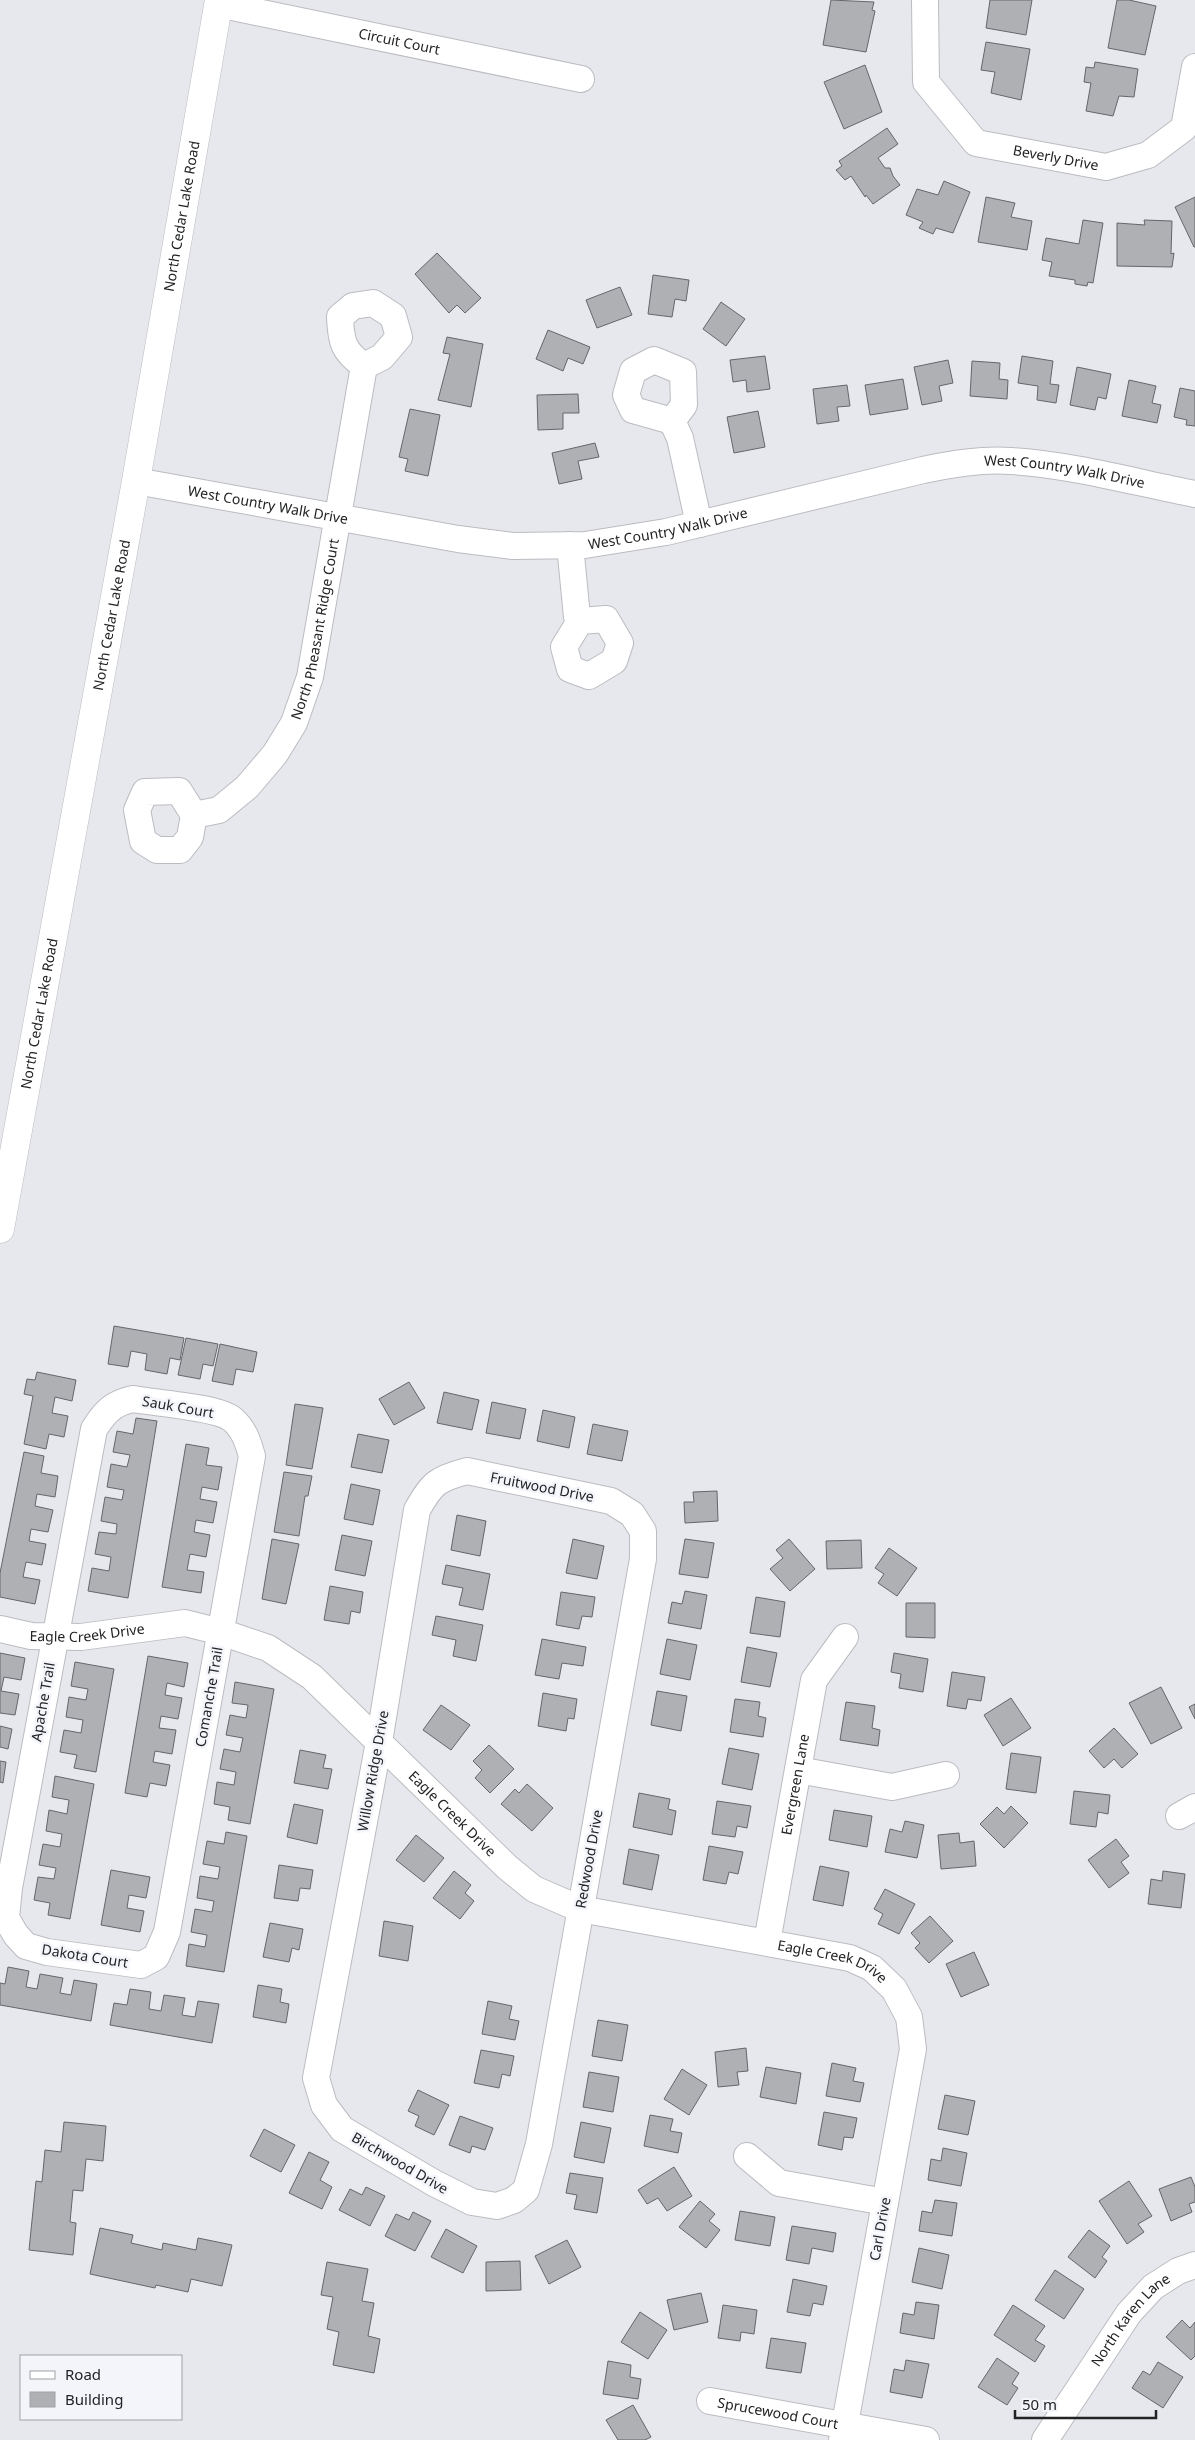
<svg xmlns="http://www.w3.org/2000/svg" width="1195" height="2440" font-family="'Noto Sans',sans-serif">
	<rect width="100%" height="100%" fill="#e7e8ed"/>
	<g fill="#afb0b4" stroke="#65666b">
		<polygon points="831,0 874,2 872,10 875,11 866,52 823,45"/>
		<polygon points="990,0 1032,0 1026,35 986,28"/>
		<polygon points="1117,0 1129,0 1156,6 1145,55 1108,48"/>
		<polygon points="986,42 1030,49 1021,100 991,93 995,72 981,70"/>
		<polygon points="1095,62 1138,69 1134,97 1119,96 1113,116 1086,111 1091,83 1084,82 1086,67 1094,68"/>
		<polygon points="865,65 882,112 844,129 824,82"/>
		<polygon points="887,128 898,144 878,158 885,168 890,168 893,176 900,185 873,204 866,195 865,197 851,176 845,180 836,170 842,166 839,161"/>
		<polygon points="944,181 970,192 953,233 936,228 933,234 919,228 923,222 906,215 917,189 938,195"/>
		<polygon points="986,197 1015,203 1011,217 1032,221 1027,250 978,242"/>
		<polygon points="1195,197 1195,247 1194,247 1175,207"/>
		<polygon points="1083,220 1103,223 1093,283 1088,282 1087,286 1075,284 1075,280 1049,276 1052,262 1042,260 1046,238 1079,244"/>
		<polygon points="1144,220 1172,221 1171,254 1174,253 1172,267 1117,266 1117,223 1145,225"/>
		<polygon points="437,253 481,298 465,313 457,305 449,313 415,274"/>
		<polygon points="653,275 689,280 686,301 675,299 672,317 648,314"/>
		<polygon points="620,287 632,315 597,328 586,300"/>
		<polygon points="721,302 745,319 726,346 703,329"/>
		<polygon points="548,330 590,347 583,364 568,358 563,371 536,359"/>
		<polygon points="447,337 483,344 471,407 438,400 450,354 443,353"/>
		<polygon points="765,356 770,389 747,392 746,380 733,382 730,360"/>
		<polygon points="1022,356 1053,361 1050,384 1059,385 1056,403 1037,400 1038,386 1018,383"/>
		<polygon points="948,360 953,383 939,386 942,401 922,405 914,367"/>
		<polygon points="972,361 1000,363 999,379 1008,380 1007,399 970,396"/>
		<polygon points="1077,367 1111,374 1106,399 1098,397 1095,410 1070,405"/>
		<polygon points="903,379 908,409 870,415 865,385"/>
		<polygon points="1129,380 1156,386 1152,403 1161,405 1157,423 1122,416"/>
		<polygon points="847,385 850,406 837,407 839,421 817,424 813,389"/>
		<polygon points="1180,388 1195,391 1195,426 1186,425 1187,420 1174,417"/>
		<polygon points="578,394 579,413 563,413 563,429 538,430 537,395"/>
		<polygon points="410,409 440,415 428,476 405,471 408,459 399,457"/>
		<polygon points="758,411 765,447 734,453 727,417"/>
		<polygon points="595,443 599,457 578,461 582,479 559,484 552,453"/>
		<polygon points="114,1326 184,1338 180,1360 170,1358 167,1374 145,1370 147,1354 131,1351 128,1367 108,1364"/>
		<polygon points="186,1338 218,1344 213,1366 203,1364 200,1379 178,1375"/>
		<polygon points="220,1344 257,1352 253,1372 236,1369 233,1385 212,1381"/>
		<polygon points="37,1372 76,1380 72,1401 55,1397 52,1413 68,1416 64,1437 49,1434 46,1449 24,1444 33,1396 24,1394 27,1379 35,1380"/>
		<polygon points="409,1382 425,1408 394,1425 379,1399"/>
		<polygon points="444,1392 479,1400 472,1430 437,1423"/>
		<polygon points="492,1402 526,1409 520,1439 486,1433"/>
		<polygon points="295,1404 323,1408 312,1469 286,1465"/>
		<polygon points="543,1410 575,1417 569,1448 537,1441"/>
		<polygon points="136,1418 157,1421 128,1598 88,1591 92,1568 109,1571 111,1557 95,1554 99,1532 116,1534 117,1524 101,1521 105,1497 122,1500 124,1490 107,1487 111,1464 127,1467 130,1455 113,1452 117,1431 133,1434"/>
		<polygon points="593,1424 628,1431 622,1461 587,1454"/>
		<polygon points="358,1434 389,1440 382,1473 351,1467"/>
		<polygon points="186,1444 209,1448 206,1465 222,1467 218,1490 202,1487 200,1499 217,1502 213,1523 196,1520 194,1532 210,1535 206,1557 190,1554 187,1570 204,1572 201,1593 162,1587"/>
		<polygon points="24,1452 44,1456 41,1473 58,1476 55,1497 37,1494 35,1506 53,1510 48,1532 31,1529 29,1541 46,1544 42,1565 26,1562 23,1577 40,1580 35,1604 0,1597 0,1573"/>
		<polygon points="284,1472 312,1476 308,1496 305,1496 299,1536 274,1532"/>
		<polygon points="351,1484 380,1490 373,1525 344,1519"/>
		<polygon points="717,1491 718,1521 685,1523 684,1502 694,1502 693,1492"/>
		<polygon points="457,1515 486,1521 480,1556 451,1550"/>
		<polygon points="342,1535 372,1541 365,1576 335,1570"/>
		<polygon points="272,1539 299,1544 286,1604 262,1599"/>
		<polygon points="573,1539 604,1546 597,1579 566,1573"/>
		<polygon points="685,1539 714,1543 708,1578 679,1574"/>
		<polygon points="789,1539 815,1569 790,1591 770,1569 783,1558 776,1550"/>
		<polygon points="861,1540 862,1568 827,1569 826,1541"/>
		<polygon points="889,1548 917,1568 897,1596 878,1583 884,1574 875,1568"/>
		<polygon points="446,1565 490,1574 483,1610 459,1605 463,1588 442,1584"/>
		<polygon points="330,1586 363,1592 360,1613 351,1611 349,1624 324,1620"/>
		<polygon points="685,1591 707,1595 701,1629 668,1623 672,1602 682,1604"/>
		<polygon points="561,1592 595,1597 592,1617 582,1616 579,1629 556,1625"/>
		<polygon points="756,1597 785,1602 780,1637 750,1633"/>
		<polygon points="906,1603 935,1603 935,1638 906,1637"/>
		<polygon points="436,1616 483,1625 476,1661 453,1656 456,1640 432,1635"/>
		<polygon points="542,1639 586,1647 583,1666 562,1663 559,1679 535,1675"/>
		<polygon points="667,1639 697,1645 690,1680 660,1674"/>
		<polygon points="747,1647 777,1653 770,1687 741,1682"/>
		<polygon points="0,1653 25,1658 21,1680 4,1677 1,1691 19,1694 15,1715 0,1713"/>
		<polygon points="894,1653 928,1659 923,1692 899,1688 901,1674 891,1672"/>
		<polygon points="148,1656 188,1663 184,1687 167,1683 165,1695 182,1698 178,1719 161,1716 159,1728 176,1730 172,1754 155,1751 153,1762 170,1765 166,1786 150,1783 147,1797 125,1793"/>
		<polygon points="75,1662 114,1669 96,1772 74,1768 77,1755 60,1752 64,1730 81,1733 83,1720 66,1717 69,1697 86,1700 88,1689 71,1686"/>
		<polygon points="952,1672 985,1677 981,1701 968,1699 966,1709 947,1706"/>
		<polygon points="235,1682 274,1689 250,1824 228,1820 230,1807 214,1804 217,1782 234,1785 236,1772 220,1769 224,1749 240,1752 243,1738 226,1735 230,1715 246,1718 248,1705 232,1703"/>
		<polygon points="1161,1687 1182,1728 1151,1744 1129,1703"/>
		<polygon points="657,1691 687,1696 681,1731 651,1725"/>
		<polygon points="543,1693 577,1699 574,1719 568,1718 566,1731 538,1726"/>
		<polygon points="1011,1698 1031,1728 1003,1746 984,1715"/>
		<polygon points="735,1699 760,1702 758,1716 766,1718 763,1737 730,1732"/>
		<polygon points="846,1702 875,1706 872,1728 880,1730 878,1746 840,1740"/>
		<polygon points="1195,1704 1195,1719 1189,1707"/>
		<polygon points="441,1705 470,1725 451,1750 423,1730"/>
		<polygon points="0,1726 12,1729 8,1749 0,1747"/>
		<polygon points="1114,1728 1138,1754 1122,1768 1114,1759 1104,1768 1089,1751"/>
		<polygon points="489,1745 514,1769 490,1793 475,1778 482,1770 473,1761"/>
		<polygon points="729,1748 759,1754 752,1790 722,1784"/>
		<polygon points="300,1750 326,1755 323,1768 332,1769 328,1789 294,1783"/>
		<polygon points="1011,1753 1041,1757 1036,1793 1006,1789"/>
		<polygon points="0,1761 6,1762 3,1783 0,1782"/>
		<polygon points="55,1776 94,1784 70,1919 48,1915 50,1903 34,1900 38,1877 54,1879 56,1868 39,1865 43,1844 60,1847 62,1834 46,1831 49,1810 67,1814 69,1800 52,1797"/>
		<polygon points="527,1784 553,1808 532,1831 501,1804 515,1789 519,1793"/>
		<polygon points="1074,1791 1110,1795 1108,1814 1098,1812 1096,1827 1070,1824"/>
		<polygon points="639,1793 670,1799 668,1809 676,1811 672,1835 633,1827"/>
		<polygon points="717,1801 751,1806 747,1828 737,1826 735,1837 712,1834"/>
		<polygon points="294,1804 323,1810 317,1844 287,1837"/>
		<polygon points="1011,1806 1028,1823 1004,1848 980,1824 997,1807 1004,1814"/>
		<polygon points="834,1810 872,1816 867,1847 829,1840"/>
		<polygon points="905,1821 924,1825 917,1858 885,1852 890,1829 902,1832"/>
		<polygon points="226,1832 247,1836 224,1972 186,1966 189,1944 205,1947 207,1935 191,1932 195,1909 212,1912 214,1901 197,1898 200,1876 218,1879 220,1867 203,1864 207,1841 224,1844"/>
		<polygon points="959,1833 960,1843 974,1841 976,1866 941,1869 938,1835"/>
		<polygon points="416,1835 444,1858 424,1882 396,1860"/>
		<polygon points="1116,1839 1129,1856 1121,1862 1129,1873 1109,1888 1088,1860"/>
		<polygon points="709,1846 743,1852 738,1874 729,1872 726,1884 703,1880"/>
		<polygon points="629,1849 659,1855 652,1890 623,1884"/>
		<polygon points="279,1865 313,1870 310,1889 300,1888 298,1901 274,1898"/>
		<polygon points="820,1866 849,1872 843,1906 813,1900"/>
		<polygon points="111,1870 150,1877 146,1898 129,1895 127,1908 144,1911 140,1932 101,1925"/>
		<polygon points="454,1871 471,1885 465,1893 474,1901 460,1919 433,1898"/>
		<polygon points="1163,1871 1185,1874 1181,1908 1148,1904 1151,1879 1162,1881"/>
		<polygon points="885,1889 915,1904 899,1934 878,1924 883,1914 874,1909"/>
		<polygon points="930,1916 953,1941 929,1963 915,1948 920,1943 911,1933"/>
		<polygon points="384,1921 413,1926 408,1961 379,1956"/>
		<polygon points="270,1923 303,1929 299,1950 292,1948 289,1962 263,1957"/>
		<polygon points="974,1952 989,1985 961,1997 946,1964"/>
		<polygon points="8,1967 29,1971 26,1987 37,1989 40,1974 63,1978 60,1993 71,1995 74,1980 97,1984 91,2021 0,2005 0,1983 5,1984"/>
		<polygon points="258,1985 282,1989 280,2002 289,2004 286,2023 253,2017"/>
		<polygon points="130,1989 151,1992 149,2009 161,2011 164,1995 185,1998 182,2015 195,2017 198,2001 219,2004 212,2043 110,2025 114,2003 127,2005"/>
		<polygon points="488,2001 512,2006 509,2019 519,2021 515,2040 482,2034"/>
		<polygon points="598,2020 628,2025 622,2061 592,2056"/>
		<polygon points="746,2048 748,2071 737,2072 739,2085 718,2087 715,2052"/>
		<polygon points="481,2050 514,2056 510,2076 502,2074 499,2088 474,2083"/>
		<polygon points="832,2063 856,2068 853,2081 864,2083 860,2102 826,2096"/>
		<polygon points="766,2067 801,2073 796,2104 760,2097"/>
		<polygon points="682,2069 707,2085 689,2115 664,2099"/>
		<polygon points="589,2072 619,2077 613,2112 583,2107"/>
		<polygon points="418,2090 449,2105 434,2135 415,2126 419,2116 408,2111"/>
		<polygon points="945,2095 975,2101 968,2135 938,2129"/>
		<polygon points="824,2112 857,2118 853,2138 844,2137 842,2150 818,2145"/>
		<polygon points="650,2115 673,2119 670,2131 682,2133 678,2153 644,2146"/>
		<polygon points="460,2116 493,2128 485,2150 472,2146 470,2153 449,2145"/>
		<polygon points="64,2122 106,2126 103,2161 86,2159 83,2191 73,2190 70,2222 76,2223 73,2255 29,2250 36,2181 42,2182 45,2150 61,2152"/>
		<polygon points="581,2122 611,2128 604,2163 574,2157"/>
		<polygon points="264,2129 295,2145 281,2172 250,2156"/>
		<polygon points="943,2148 967,2153 961,2186 928,2180 931,2159 941,2161"/>
		<polygon points="309,2152 329,2162 320,2180 332,2187 322,2209 289,2193"/>
		<polygon points="674,2167 692,2196 667,2211 658,2198 647,2204 638,2190"/>
		<polygon points="570,2173 603,2178 597,2213 574,2209 577,2195 566,2193"/>
		<polygon points="1191,2177 1195,2187 1195,2202 1189,2204 1192,2212 1171,2221 1159,2189"/>
		<polygon points="1129,2181 1152,2216 1138,2224 1144,2232 1127,2244 1099,2201"/>
		<polygon points="366,2187 385,2196 370,2226 339,2210 350,2189 362,2195"/>
		<polygon points="935,2200 957,2203 952,2236 919,2231 922,2211 932,2213"/>
		<polygon points="700,2201 715,2214 709,2221 720,2230 706,2248 679,2227"/>
		<polygon points="740,2211 775,2217 770,2246 735,2240"/>
		<polygon points="413,2212 431,2221 415,2251 385,2236 396,2214 409,2220"/>
		<polygon points="792,2226 836,2233 833,2252 812,2248 809,2264 786,2260"/>
		<polygon points="100,2228 133,2235 131,2243 162,2250 163,2243 196,2250 198,2238 232,2245 222,2286 191,2279 188,2292 156,2285 155,2288 90,2274"/>
		<polygon points="446,2229 477,2246 463,2273 431,2257"/>
		<polygon points="1089,2230 1110,2246 1102,2257 1107,2261 1095,2278 1068,2257"/>
		<polygon points="567,2240 581,2267 549,2284 535,2256"/>
		<polygon points="919,2248 949,2255 942,2289 912,2282"/>
		<polygon points="520,2261 521,2290 486,2291 486,2262"/>
		<polygon points="327,2262 368,2269 362,2301 374,2303 368,2336 380,2339 374,2373 333,2365 339,2332 327,2329 333,2297 321,2295"/>
		<polygon points="1055,2270 1084,2289 1064,2319 1035,2300"/>
		<polygon points="793,2279 827,2286 823,2305 813,2303 810,2316 787,2312"/>
		<polygon points="701,2293 708,2322 674,2330 667,2300"/>
		<polygon points="916,2302 939,2305 934,2339 900,2333 903,2313 914,2315"/>
		<polygon points="723,2305 757,2310 754,2334 741,2332 740,2341 718,2338"/>
		<polygon points="1013,2305 1045,2326 1035,2340 1045,2346 1035,2362 994,2335"/>
		<polygon points="640,2312 667,2330 648,2359 621,2342"/>
		<polygon points="1182,2320 1190,2328 1195,2322 1195,2356 1191,2360 1166,2337"/>
		<polygon points="771,2338 806,2343 801,2373 766,2368"/>
		<polygon points="997,2358 1019,2373 1012,2384 1018,2388 1007,2405 978,2387"/>
		<polygon points="906,2360 929,2364 922,2398 890,2392 894,2369 904,2371"/>
		<polygon points="608,2361 631,2365 630,2377 641,2379 638,2399 603,2394"/>
		<polygon points="1158,2362 1183,2377 1163,2408 1132,2388 1143,2371 1150,2375"/>
		<polygon points="633,2405 651,2437 645,2440 618,2440 606,2420"/>
	</g>
	<g fill="none" stroke-linecap="round" stroke-linejoin="round">
		<defs>
			<g id="minor">
				<path id="s1" d="M925,0L926,82L976,143L1106,167L1148,155L1184,128L1195,67"/>
				<path id="s2" d="M218,4L581,79"/>
				<path d="M373,303L393,316L399,337L382,357L364,366C343,351 341,342 340,317L353,306Z"/>
				<polygon points="654,360 683,372 684,405 672,421 633,410 626,395 633,371"/>
				<polyline points="672,421 680,438 699,524"/>
				<path id="s3" d="M136,481L458,539L513,546L585,545L666,532L923,470C952,464 981,459 1011,461C1073,465 1134,482 1195,494"/>
				<polyline points="570,545 577,617 580,621"/>
				<polygon points="606,619 620,643 614,661 589,676 570,669 564,647 580,621"/>
				<polygon points="179,791 194,815 190,837 180,850 157,850 143,841 137,810 145,792"/>
				<path id="s4" d="M194,815L219,810L247,787L275,754L294,723L310,677L364,366"/>
				<path d="M133,1399C155,1403 217,1407 232,1419C244,1429 248,1442 252,1456L167,1932L156,1957L141,1965L47,1952L26,1946L16,1935L6,1918L9,1888L94,1429C105,1412 113,1403 133,1399Z"/>
				<path d="M467,1471L611,1501L632,1514L643,1531V1559L539,2144L526,2190L514,2200L497,2206L472,2202L434,2183L342,2129L324,2105L316,2078L379,1742L417,1510C432,1483 437,1479 467,1471Z"/>
				<path id="s5" d="M0,1629L31,1636L81,1637L185,1623L221,1632L268,1648L312,1677L507,1867L534,1889L580,1909L850,1958L872,1968L894,1989L909,2017L913,2049L842,2440"/>
				<polyline points="798,1770 892,1787 946,1775"/>
				<polyline points="1179,1816 1195,1807"/>
				<path id="s6" d="M767,1942L814,1680L845,1637"/>
				<polyline points="747,2156 779,2183 885,2202"/>
				<path id="s7" d="M710,2401L926,2440"/>
				<path id="s8" d="M1045,2440L1129,2313L1153,2287L1178,2271L1195,2265"/>
			</g>
			<g id="major">
				<path id="s9" d="M0,1229L136,481L219,0"/>
			</g>
		</defs>
		<use href="#minor" stroke="#bbbcc1" stroke-width="28"/>
		<use href="#major" stroke="#bbbcc1" stroke-width="29"/>
		<use href="#minor" stroke="#fff" stroke-width="26"/>
		<use href="#major" stroke="#fff" stroke-width="28"/>
	</g>
	<g text-anchor="middle" stroke-width="5" stroke-linejoin="round" paint-order="stroke">
		<g font-size="14" fill="#222324" stroke="#f4f5fb">
			<text dy="5" stroke="none"><textPath href="#s2" startOffset="185">Circuit Court</textPath></text>
			<text dy="5" stroke="none"><textPath href="#s1" startOffset="242">Beverly Drive</textPath></text>
			<text dy="5" stroke="none"><textPath href="#s9" startOffset="1029">North Cedar Lake Road</textPath></text>
			<text dy="5" stroke="none"><textPath href="#s3" startOffset="944">West Country Walk Drive</textPath></text>
			<text dy="5" stroke="none"><textPath href="#s3" startOffset="134">West Country Walk Drive</textPath></text>
			<text dy="5" stroke="none"><textPath href="#s3" startOffset="539">West Country Walk Drive</textPath></text>
			<text dy="5" stroke="none"><textPath href="#s9" startOffset="624">North Cedar Lake Road</textPath></text>
			<text dy="5" stroke="none"><textPath href="#s4" startOffset="238">North Pheasant Ridge Court</textPath></text>
			<text dy="5" stroke="none"><textPath href="#s9" startOffset="219">North Cedar Lake Road</textPath></text>
			<text transform="translate(178 1407) rotate(10)" y="5">Sauk Court</text>
			<text transform="translate(542 1487) rotate(11)" y="5">Fruitwood Drive</text>
			<text dy="5" stroke="none"><textPath href="#s5" startOffset="88">Eagle Creek Drive</textPath></text>
			<text transform="translate(209 1697) rotate(-80)" y="5">Comanche Trail</text>
			<text transform="translate(43 1702) rotate(-80)" y="5">Apache Trail</text>
			<text transform="translate(373 1771) rotate(-80)" y="5">Willow Ridge Drive</text>
			<text dy="5" stroke="none"><textPath href="#s6" startOffset="160">Evergreen Lane</textPath></text>
			<text dy="5" stroke="none"><textPath href="#s5" startOffset="522">Eagle Creek Drive</textPath></text>
			<text transform="translate(589 1859) rotate(-80)" y="5">Redwood Drive</text>
			<text transform="translate(85 1956) rotate(9)" y="5">Dakota Court</text>
			<text dy="5" stroke="none"><textPath href="#s5" startOffset="942">Eagle Creek Drive</textPath></text>
			<text transform="translate(400 2163) rotate(30)" y="5">Birchwood Drive</text>
			<text transform="translate(880 2229) rotate(-80)" y="5">Carl Drive</text>
			<text dy="5" stroke="none"><textPath href="#s8" startOffset="148">North Karen Lane</textPath></text>
			<text dy="5" stroke="none"><textPath href="#s7" startOffset="69">Sprucewood Court</textPath></text>
		</g>
	</g>
	<rect x="20" y="2355" width="162" height="65" fill="#f4f5fb" stroke="#a0a1a5"/>
	<rect x="30" y="2371" width="25" height="8" fill="#ffffff" stroke="#a0a1a5"/>
	<text x="65" y="2380" font-size="15" fill="#222324">Road</text>
	<rect x="30" y="2392" width="25" height="15" fill="#afb0b4" stroke="#a0a1a5"/>
	<text x="65" y="2405" font-size="15" fill="#222324">Building</text>
	<path d="M1015 2410v8h141v-8" fill="none" stroke="#222324" stroke-width="2.5"/>
	<text x="1022" y="2410" font-size="15" fill="#222324" stroke="#f4f5fb" stroke-width="4" paint-order="stroke">50 m</text>
</svg>
